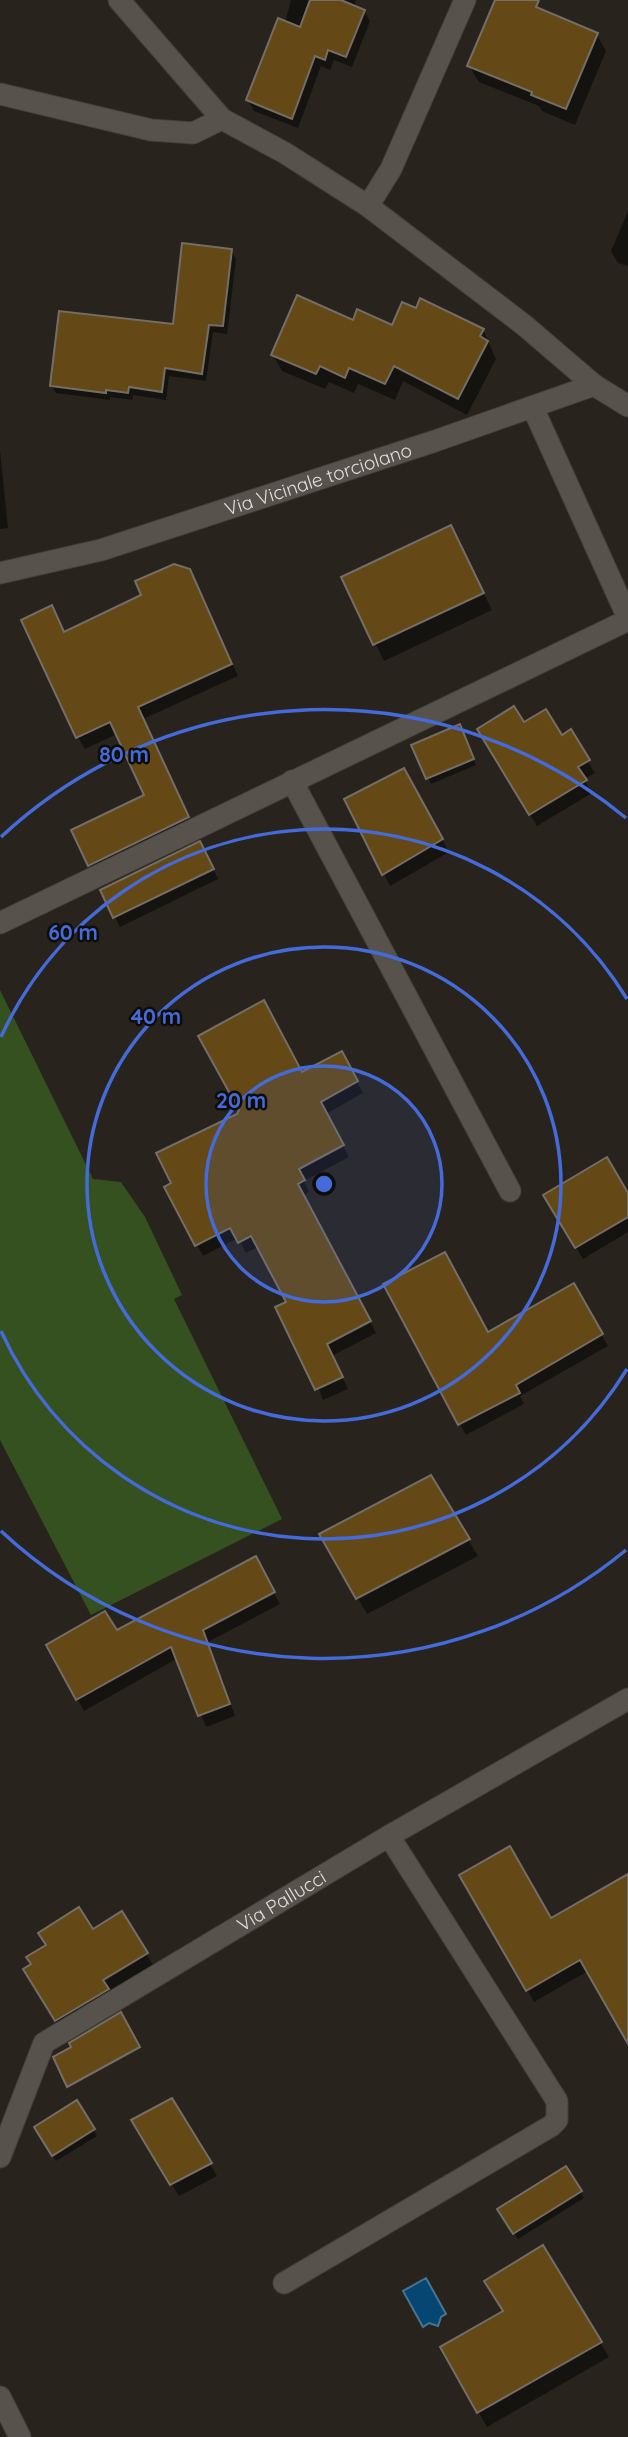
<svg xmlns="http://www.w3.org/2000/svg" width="628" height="2437" font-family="Quicksand,sans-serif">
	<rect width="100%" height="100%" fill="#28241d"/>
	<polygon fill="#35511f" points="0,990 93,1179 121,1182 145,1217 182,1295 174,1299 282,1519 91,1615 0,1440"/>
	<polygon fill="#054672" stroke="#477492" stroke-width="2" points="426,2278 446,2314 441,2317 438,2326 429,2323 423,2327 403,2291"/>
	<g fill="#0007">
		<polygon points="291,0 356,0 354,7 364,11 370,21 352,67 334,60 330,70 321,66 298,128 254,111 248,100 285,23"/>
		<polygon points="497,0 517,0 597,35 606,51 575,125 542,111 539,106 479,82 469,66"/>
		<polygon points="628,211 628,266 618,263 611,251"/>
		<polygon points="231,250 236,259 227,334 213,332 206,381 169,376 166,400 133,395 132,400 110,397 110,400 56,393 51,385 174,326"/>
		<polygon points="354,322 393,327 483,330 496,359 467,415 403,381 395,400 358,384 354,393 329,382 325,389 282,371 273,355"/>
		<polygon points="0,450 8,528 0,529"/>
		<polygon points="459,543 492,610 384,661 343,578"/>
		<polygon points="196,583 238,676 143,719 194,830 97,877 90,865 147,796 117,734 85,749 78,737 64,634"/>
		<polygon points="479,730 561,738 570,732 595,773 584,779 592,793 537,826"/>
		<polygon points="462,732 476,765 431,784 414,746"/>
		<polygon points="404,770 449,852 390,886 347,800"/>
		<polygon points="205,853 218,879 120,927 102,890"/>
		<polygon points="341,1053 363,1093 326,1114 349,1157 304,1181 309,1192 303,1196 376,1333 332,1356 348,1389 323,1400 288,1303 258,1247 246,1253 238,1238 203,1256 166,1188 238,1115"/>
		<polygon points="545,1195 628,1196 628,1232 583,1259"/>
		<polygon points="573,1285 608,1346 520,1396 524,1404 466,1435 460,1424 487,1335"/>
		<polygon points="431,1478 478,1556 367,1614 321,1535"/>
		<polygon points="255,1559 280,1604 208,1642 235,1716 206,1727 178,1658 84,1711 48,1646 116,1633"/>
		<polygon points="462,1876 551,1920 628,1876 628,2041 588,1971 534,2002"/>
		<polygon points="147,1955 153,1965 63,2032 33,1983 95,1983 97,1986"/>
		<polygon points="171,2100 217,2176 179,2196 134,2121"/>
		<polygon points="77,2102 97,2136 56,2161 36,2128"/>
		<polygon points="565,2168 584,2198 518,2239 499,2209"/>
		<polygon points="542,2248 609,2357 487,2427 442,2348 505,2312"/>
	</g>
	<g fill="#644916" stroke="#736e67" stroke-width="2">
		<polygon points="310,0 341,0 365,10 346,57 328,50 325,60 315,56 292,119 246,100 278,18 300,27"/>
		<polygon points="495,0 539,0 536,7 598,33 566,109 531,95 532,92 467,66"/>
		<polygon points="182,243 232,249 223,326 209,325 202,374 165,368 162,392 129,387 128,393 106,390 106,393 50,386 59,311 173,324"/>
		<polygon points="297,295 353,320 357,309 392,325 402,302 416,308 420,298 484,329 480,336 488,341 458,399 394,366 385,384 349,368 345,378 320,366 316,374 271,355"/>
		<polygon points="451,525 484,593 373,645 341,577"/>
		<polygon points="174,564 190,569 232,664 138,707 189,817 88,866 71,830 144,795 110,722 76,738 21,620 52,605 64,632 141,595 135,581"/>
		<polygon points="514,706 524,722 546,709 562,735 571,729 590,760 578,767 587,780 529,815 477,729"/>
		<polygon points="460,724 474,759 426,779 411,745"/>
		<polygon points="404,768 443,839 382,875 344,799"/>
		<polygon points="200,841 214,869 113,918 100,890"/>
		<polygon points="264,1000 302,1072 342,1051 358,1081 321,1102 344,1145 299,1169 305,1180 298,1184 371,1321 327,1344 343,1377 315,1390 275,1307 286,1302 251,1236 238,1243 230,1228 195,1246 164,1187 171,1183 156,1153 237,1114 239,1110 198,1036"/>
		<polygon points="607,1157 628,1193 628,1217 575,1248 543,1195"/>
		<polygon points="445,1252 488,1332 574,1283 603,1334 516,1385 520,1393 458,1425 383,1284"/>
		<polygon points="431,1475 470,1539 356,1599 319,1534"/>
		<polygon points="256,1556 275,1592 203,1630 230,1704 198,1716 171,1647 76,1700 46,1645 105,1611 117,1630"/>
		<polygon points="510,1846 551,1918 628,1874 628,2044 580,1960 526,1991 459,1875"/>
		<polygon points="79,1907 93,1929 122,1911 148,1953 103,1980 109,1989 55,2021 23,1969 31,1964 26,1957 46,1945 38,1933"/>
		<polygon points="121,2012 140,2047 67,2087 53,2057 71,2047 69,2043"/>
		<polygon points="172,2098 212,2163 170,2185 131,2120"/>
		<polygon points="77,2100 95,2129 52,2156 34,2127"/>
		<polygon points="566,2166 582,2191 513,2234 497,2209"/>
		<polygon points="543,2245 602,2342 477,2413 440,2347 503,2311 484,2281"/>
	</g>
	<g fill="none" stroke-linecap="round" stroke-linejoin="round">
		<defs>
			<polyline id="service" points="284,2283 551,2126 557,2120 557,2101 389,1836"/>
			<g id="minor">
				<polyline points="119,0 222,119 285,153 368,206 524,325 594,385"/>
				<polyline points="0,94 151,130 193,133 222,119"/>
				<polyline points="368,206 391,169 465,0"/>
				<polyline points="533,408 628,618"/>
				<path id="s1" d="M0,573L101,550L435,441L594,385L628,406"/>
				<polyline points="292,781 510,1191"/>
				<polyline points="0,923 628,620"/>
				<path id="s2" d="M0,2157L44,2043L389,1836L628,1699"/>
				<polyline points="0,2397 20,2437"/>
			</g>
		</defs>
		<use href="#service" stroke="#43403b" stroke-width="23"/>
		<use href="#minor" stroke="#43403b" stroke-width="23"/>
		<use href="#service" stroke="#57534c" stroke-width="21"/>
		<use href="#minor" stroke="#57534c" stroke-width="21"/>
	</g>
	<circle cx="324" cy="1184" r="118" fill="#446bd9" fill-opacity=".12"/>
	<g fill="none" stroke="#446bd9" stroke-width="3.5">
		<circle cx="324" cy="1184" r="118"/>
		<circle cx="324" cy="1184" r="237"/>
		<path d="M627 1369A355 355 0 0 1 1 1331M1 1037A355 355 0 0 1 627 999"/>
		<path d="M626 1550A474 474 0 0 1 1 1531M1 837A474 474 0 0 1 626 818"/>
	</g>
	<g text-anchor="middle" stroke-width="5" stroke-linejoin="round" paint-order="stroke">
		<g font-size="19" fill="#e2e0db" stroke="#0f0d0b">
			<text dy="7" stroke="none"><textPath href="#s1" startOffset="332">Via Vicinale torciolano</textPath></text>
			<text dy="7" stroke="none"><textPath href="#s2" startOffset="399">Via Pallucci</textPath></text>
		</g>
	</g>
	<circle cx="324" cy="1184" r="10" fill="#446bd9" stroke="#0f0d0b" stroke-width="3.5"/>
	<g font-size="21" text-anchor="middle" font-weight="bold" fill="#446bd9" stroke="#0f0d0b" stroke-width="5" stroke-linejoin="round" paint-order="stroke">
		<text x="124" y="762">80 m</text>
		<text x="73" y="940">60 m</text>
		<text x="156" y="1024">40 m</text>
		<text x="241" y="1108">20 m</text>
	</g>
</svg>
